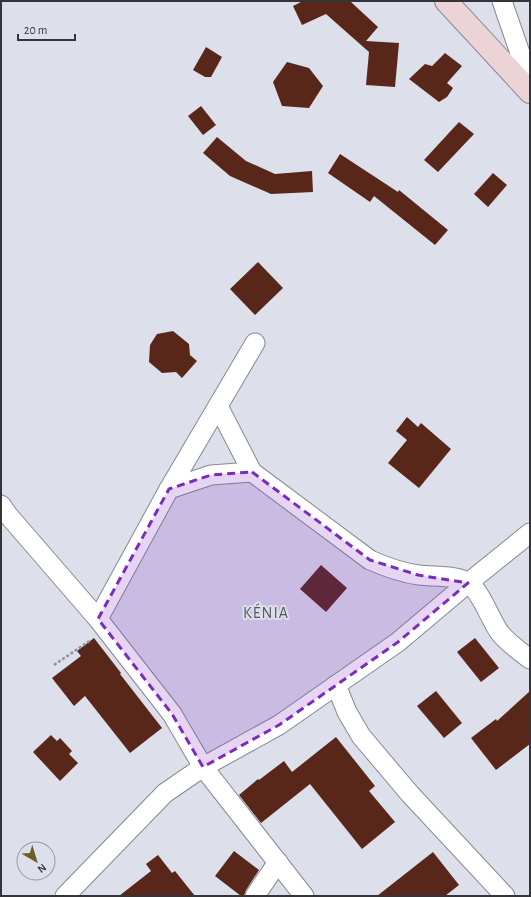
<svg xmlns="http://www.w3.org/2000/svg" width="531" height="897" font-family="'Alegreya Sans',sans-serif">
	<rect width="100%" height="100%" fill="#dddfea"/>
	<g fill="#58271a">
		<polygon points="303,1 354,1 351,2 378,27 366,41 399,43 395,87 366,85 369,52 326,14 302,25 293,6"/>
		<polygon points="206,47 222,57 211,77 205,77 193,70"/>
		<polygon points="445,53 462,66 447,83 453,88 447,97 439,102 409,79 425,64 432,66"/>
		<polygon points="287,62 309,68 323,86 309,108 282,106 273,82"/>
		<polygon points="201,106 216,125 203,135 188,116"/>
		<polygon points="459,122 474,134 438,172 424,160"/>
		<polygon points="217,137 246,161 275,174 312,171 313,192 271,194 230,176 203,153"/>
		<polygon points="340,154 398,192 399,190 448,230 435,245 374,196 370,202 328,173"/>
		<polygon points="493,173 507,185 488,207 474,194"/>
		<polygon points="258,262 283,288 255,315 230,289"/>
		<polygon points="173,331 189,344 190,355 197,361 182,378 176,372 162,373 149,362 150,345 157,334"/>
		<polygon points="407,417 418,427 421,423 451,449 419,488 388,463 407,440 396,431"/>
		<polygon points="321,565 347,588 326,612 300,589"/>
		<polygon points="94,638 121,673 120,674 162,728 130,753 85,696 74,706 52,678 81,656 77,651"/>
		<polygon points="475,638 499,668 481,682 457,652"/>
		<polygon points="436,691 462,723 444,738 417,706"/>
		<polygon points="530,691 530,744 496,770 471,738 496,719 497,721"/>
		<polygon points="51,735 57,741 60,738 72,751 69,754 78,763 60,781 33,752"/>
		<polygon points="336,737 375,786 369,791 395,822 362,849 310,784 261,823 239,795 258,779 259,780 284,761 292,772"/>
		<polygon points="234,851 259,870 246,890 244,896 241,896 215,876"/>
		<polygon points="433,852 459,885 445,896 377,896"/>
		<polygon points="158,855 172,873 175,871 195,896 119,896 151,871 146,864"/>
	</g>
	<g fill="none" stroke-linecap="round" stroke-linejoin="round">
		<defs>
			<g id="street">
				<polyline points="502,1 530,82"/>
				<polyline points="255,343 169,489 98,619 172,714 203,767 304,896"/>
				<path d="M218,406L252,472L370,560C386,567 402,573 419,575C434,577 455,575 467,582C481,590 490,620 500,633C505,640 523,654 530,659"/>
				<polyline points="169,489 211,475 252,472"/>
				<polyline points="1,505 8,515 98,619"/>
				<polyline points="336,685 347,712 361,736 410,794 505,896"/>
				<polyline points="65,896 165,793 203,767 279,725 398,642 468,583 530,533"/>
				<polyline points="255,896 278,862"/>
			</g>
			<polyline id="secondary" points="446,1 530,92"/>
		</defs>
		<use href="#street" stroke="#878893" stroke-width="21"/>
		<use href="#secondary" stroke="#878893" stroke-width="24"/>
		<polyline stroke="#91929b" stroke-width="2.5" stroke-dasharray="3 2" stroke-linecap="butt" points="54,665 91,640"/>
		<use href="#street" stroke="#fff" stroke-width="19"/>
		<use href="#secondary" stroke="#ecd3d6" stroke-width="22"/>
	</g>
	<path fill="#7b2cbf" fill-opacity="0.2" stroke="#7b2cbf" stroke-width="3" stroke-dasharray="8 5" stroke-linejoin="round" d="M252,472L370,560L418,575L468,583L398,642L279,725L203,767L172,714L98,619L169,489L211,475Z"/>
	<g text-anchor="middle" stroke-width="4" stroke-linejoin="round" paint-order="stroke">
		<g font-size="16" letter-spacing="1" fill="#53555e" stroke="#dddfea">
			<text x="266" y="618">KÉNIA</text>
		</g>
	</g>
	<rect width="531" height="897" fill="none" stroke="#343439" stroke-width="4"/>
	<g transform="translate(36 861) rotate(142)"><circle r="19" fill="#dddfea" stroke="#999ba3"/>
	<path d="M0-3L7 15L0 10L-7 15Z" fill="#6e5d2b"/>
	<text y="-6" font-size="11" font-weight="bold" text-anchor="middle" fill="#343439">N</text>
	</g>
	<path d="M18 34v6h57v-6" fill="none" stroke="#343439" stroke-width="2"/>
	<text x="24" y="34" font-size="12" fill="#343439" stroke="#dddfea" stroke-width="3" paint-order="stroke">20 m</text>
</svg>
